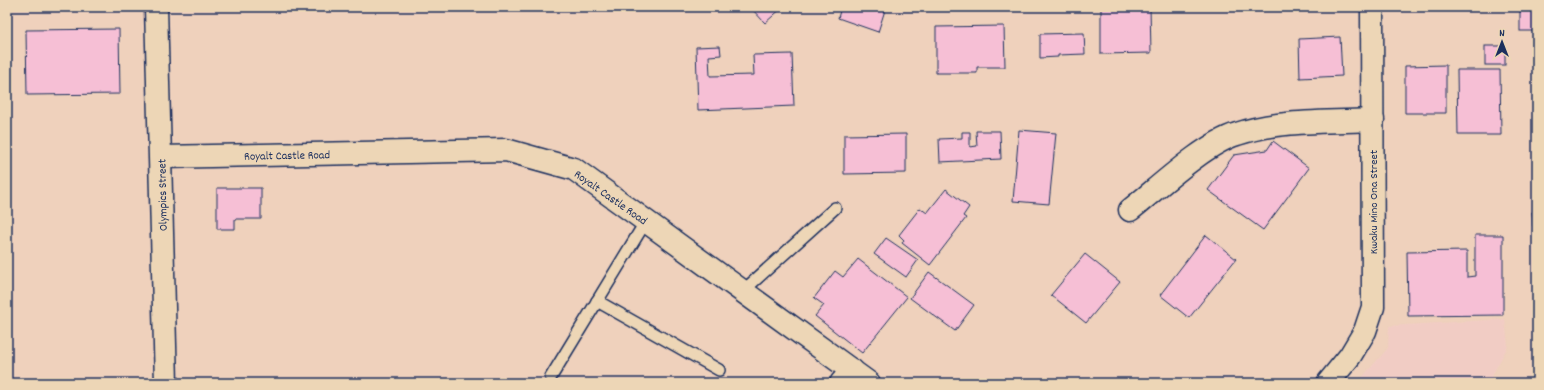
<svg xmlns="http://www.w3.org/2000/svg" width="1544" height="390" font-family="Dekko,sans-serif">
	<rect width="100%" height="100%" fill="#efd1bc"/>
	<filter id="ink" filterUnits="userSpaceOnUse"><feTurbulence type="fractalNoise" baseFrequency=".025" numOctaves="2"/><feDisplacementMap in="SourceGraphic" scale="8" xChannelSelector="R" yChannelSelector="G"/><feConvolveMatrix kernelMatrix="1 2 1 2 8 2 1 2 1" color-interpolation-filters="sRGB"/></filter>
	<g filter="url(#ink)">
		<polygon fill="#f1ccc4" points="1505,319 1508,346 1488,383 1357,383 1388,348 1389,326"/>
		<g fill="#f6bfd5" stroke="#1b2f5e">
			<polygon points="750,7 783,7 765,23"/>
			<polygon points="841,7 886,7 878,32 838,18"/>
			<polygon points="1101,7 1150,7 1151,53 1101,54"/>
			<rect x="1520" y="7" width="17" height="24"/>
			<polygon points="1004,26 1005,67 977,67 977,73 936,73 936,27"/>
			<polygon points="119,29 120,94 27,95 26,30"/>
			<polygon points="1084,33 1085,54 1058,55 1058,57 1040,58 1040,34"/>
			<polygon points="1340,37 1342,76 1300,78 1299,39"/>
			<polygon points="720,46 721,55 709,56 710,76 754,75 753,55 792,54 794,106 698,110 696,47"/>
			<rect x="1485" y="46" width="20" height="19"/>
			<polygon points="1446,65 1446,113 1405,113 1405,66"/>
			<polygon points="1457,70 1500,70 1501,135 1458,135"/>
			<polygon points="1019,130 1056,133 1049,204 1013,201"/>
			<polygon points="976,131 1000,131 1001,159 940,162 939,139 962,138 962,132 970,132 970,147 977,146"/>
			<polygon points="906,134 906,173 844,174 844,135"/>
			<polygon points="1273,141 1309,168 1263,230 1208,190 1234,155 1267,150"/>
			<polygon points="217,188 261,188 261,219 235,219 235,229 217,229"/>
			<polygon points="946,189 969,207 963,216 966,218 930,265 902,243 904,240 899,235 920,208 927,213"/>
			<polygon points="1532,212 1537,212 1537,226 1533,226"/>
			<polygon points="1206,235 1236,259 1189,318 1160,295"/>
			<polygon points="1475,235 1503,235 1503,315 1408,316 1407,252 1467,251 1467,277 1475,276"/>
			<polygon points="886,238 918,260 906,277 874,254"/>
			<polygon points="1085,254 1120,282 1086,323 1051,295"/>
			<polygon points="858,259 907,297 862,353 815,316 824,305 814,298 835,271 843,277"/>
			<polygon points="929,272 974,305 955,331 910,298"/>
		</g>
		<g fill="none" stroke-linecap="round" stroke-linejoin="round">
			<defs>
				<g id="lane">
					<polyline points="743,291 835,208"/>
					<polyline points="597,301 719,370"/>
					<polyline points="551,377 646,221"/>
				</g>
				<g id="street">
					<path d="M1130,210C1158,188 1204,144 1237,134C1278,120 1329,122 1373,120"/>
					<polyline points="841,383 852,370"/>
					<polyline points="1328,383 1350,356 1365,331 1373,307 1372,7"/>
				</g>
				<g id="secondary">
					<polyline points="156,7 166,383"/>
					<polyline points="161,157 506,150 574,169 869,383"/>
				</g>
			</defs>
			<use href="#lane" stroke="#1b2f5e" stroke-width="14"/>
			<use href="#street" stroke="#1b2f5e" stroke-width="25"/>
			<use href="#secondary" stroke="#1b2f5e" stroke-width="25"/>
			<use href="#lane" stroke="#edd6b6" stroke-width="11"/>
			<use href="#street" stroke="#edd6b6" stroke-width="22"/>
			<use href="#secondary" stroke="#edd6b6" stroke-width="22"/>
		</g>
	</g>
	<g text-anchor="middle" stroke-width="3" stroke-linejoin="round" paint-order="stroke">
		<g font-size="12" fill="#1b2f5e" stroke="#edd6b6">
			<text transform="translate(287 155) rotate(-1)" y="4">Royalt Castle Road</text>
			<text transform="translate(162 195) rotate(-91)" y="4">Olympics Street</text>
			<text transform="translate(611 197) rotate(35)" y="4">Royalt Castle Road</text>
			<text transform="translate(1373 202) rotate(-90)" y="4">Kwaku Mino Ona Street</text>
		</g>
	</g>
	<rect width="1544" height="390" fill="none" stroke="#edd6b6" stroke-width="24"/>
	<rect x="12" y="12" width="1520" height="366" fill="none" stroke="#1b2f5e" stroke-width="1.5" filter="url(#ink)"/>
	<g transform="translate(1502 42)" stroke="#edd6b6" stroke-width="3" paint-order="stroke">
	<path d="M0-3L7 15L0 10L-7 15Z" fill="#1b2f5e"/>
	<text y="-6" font-size="11" font-weight="bold" text-anchor="middle" fill="#1b2f5e">N</text>
	</g>
</svg>
